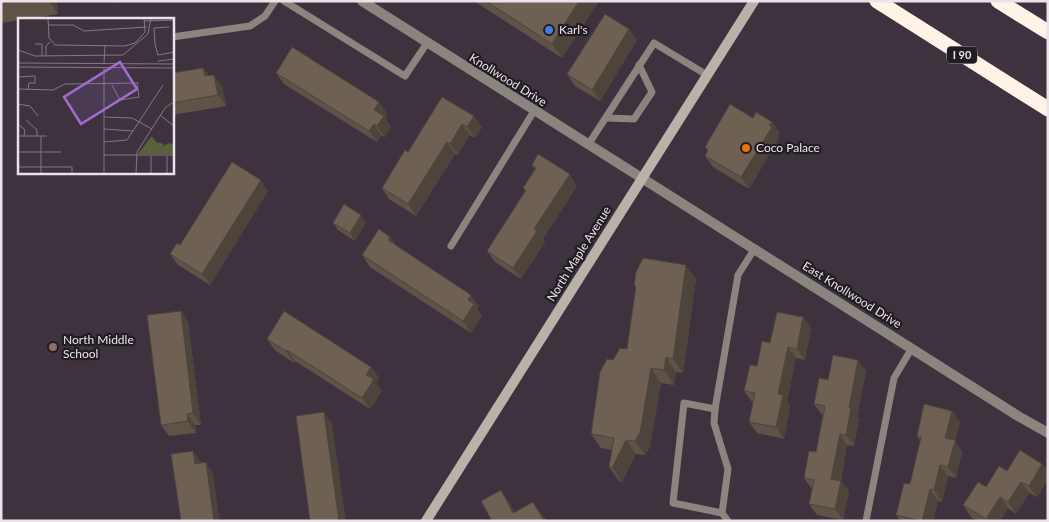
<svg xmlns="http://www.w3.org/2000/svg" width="1049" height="522" font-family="Lato,sans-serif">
	<rect width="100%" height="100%" fill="#3d323e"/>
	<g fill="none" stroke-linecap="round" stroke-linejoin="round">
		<g stroke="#8b857f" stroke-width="7">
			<polyline points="284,1 405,76 427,43"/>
			<polyline points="172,37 250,26 265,16 275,1"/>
			<polyline points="607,118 634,119 652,92 639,65"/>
			<polyline points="588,145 654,43 707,75"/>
			<polyline points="451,246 534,111"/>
			<polyline points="715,409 684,403 673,503 722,513"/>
			<polyline points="728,521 722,513 728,469 714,423 715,409 738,275 755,248"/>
			<polyline points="866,521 894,378 912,348"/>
		</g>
		<polyline stroke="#8b857f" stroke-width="10" points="362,1 1018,416 1048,433"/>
		<polyline stroke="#bab2a8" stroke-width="10" points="426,521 754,1"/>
		<g stroke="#fef3e7" stroke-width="15">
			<polyline points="877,1 1048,109"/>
			<polyline points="998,1 1048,32"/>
		</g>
	</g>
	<g fill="#5f5348">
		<polygon points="1,1 57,1 58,14 28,19 19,19 19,20 1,23"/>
		<polygon points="116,1 128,1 117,3"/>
		<polygon points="474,1 599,1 562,58"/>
		<polygon points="629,29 637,40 600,101 575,86 567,74"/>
		<polygon points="203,68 209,76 222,86 226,106 172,115 172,73"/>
		<polygon points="276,73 387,113 385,117 391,127 385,137 381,135 377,142 284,84"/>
		<polygon points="442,97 482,127 475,138 470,135 458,155 455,154 416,216 389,199 382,188 408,152"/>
		<polygon points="753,118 772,122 780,133 778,136 779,138 749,189 713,167 705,156 708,151 705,147"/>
		<polygon points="532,165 577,186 543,239 545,242 521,279 495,262 487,251 525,191 523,188 535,170"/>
		<polygon points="268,191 210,285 178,265 170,254 180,245"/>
		<polygon points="333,223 366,223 355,241 338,230"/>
		<polygon points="396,246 479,306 477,309 482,315 471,333 370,267 362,255"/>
		<polygon points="696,279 683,373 676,372 674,385 661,383 650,447 645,455 636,454 622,482 619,481 609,467 612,450 601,448 591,434 613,360 627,349 636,288 634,285"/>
		<polygon points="181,311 188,322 201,425 195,425 196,433 169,436 161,425"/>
		<polygon points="803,317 811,328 805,360 796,358 787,401 790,406 784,439 757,433 749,422 753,402 752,402 744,391 757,366"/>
		<polygon points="267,339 371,367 379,378 376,383 382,391 370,409 295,361 294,363 275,350"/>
		<polygon points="858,360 866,371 857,417 859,419 854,446 847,445 841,481 849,492 843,520 817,515 809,504 812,489 804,478 816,452 823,415 822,415 814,404 828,380"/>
		<polygon points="952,411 960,422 955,441 962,452 956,478 948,476 942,502 938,501 933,521 900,521 896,515 910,484 920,441 917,436"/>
		<polygon points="1042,464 1048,471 1048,479 1037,497 1029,493 1016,514 1008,508 1000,521 978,521 971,517 963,505 1007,471"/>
	</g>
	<g fill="#4d443b">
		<polygon points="49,1 57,1 58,14"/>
		<polygon points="579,1 599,1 562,58 552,44"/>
		<polygon points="629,29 637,40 600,101 592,90"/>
		<polygon points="203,68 211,79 205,76"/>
		<polygon points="214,75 222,86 226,106 218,95"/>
		<polygon points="379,102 387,113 385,117 391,127 385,137 377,126 374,110"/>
		<polygon points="474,116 482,127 475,138 467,127"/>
		<polygon points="772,122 780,133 778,136 779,138 749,189 741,177"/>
		<polygon points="374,124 381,135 377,142 369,131"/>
		<polygon points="462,124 470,135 458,155 450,144"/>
		<polygon points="447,142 455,154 416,216 408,204"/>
		<polygon points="570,174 577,186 543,239 545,242 521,279 513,268 534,229"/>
		<polygon points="261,180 268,191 210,285 202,274"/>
		<polygon points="361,215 366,223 355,241 350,233"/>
		<polygon points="390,237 398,248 388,240"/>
		<polygon points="686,265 696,279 683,373 673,359"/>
		<polygon points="471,295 479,306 477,309 482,315 471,333 463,321 468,300"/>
		<polygon points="181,311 188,322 201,425 193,413"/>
		<polygon points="803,317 811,328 805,360 797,349"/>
		<polygon points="788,347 796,358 787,401 790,406 784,439 776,427 778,394"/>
		<polygon points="287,350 295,361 294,363 286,351"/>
		<polygon points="666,357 676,372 674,385 664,370"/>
		<polygon points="858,360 866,371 857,417 859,419 854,446 846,435 849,408"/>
		<polygon points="371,367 379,378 376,383 382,391 370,409 362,398 366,375"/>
		<polygon points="651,368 661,383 650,447 645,455 635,441"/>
		<polygon points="952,411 960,422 955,441 962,452 956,478 948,467 945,438"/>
		<polygon points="324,412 332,424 346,521 339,521"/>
		<polygon points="187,414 195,425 196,433 188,421"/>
		<polygon points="840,434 847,445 839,490 831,479"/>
		<polygon points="626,440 636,454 622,482 612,468"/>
		<polygon points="193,451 201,462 203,475 195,464"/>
		<polygon points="206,462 213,474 220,521 214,521"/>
		<polygon points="1042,464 1048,471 1048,479 1037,497 1029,486"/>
		<polygon points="940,465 948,476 942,502 934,490"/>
		<polygon points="841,481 849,492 843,520 835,509"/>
		<polygon points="1021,482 1029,493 1016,514 1008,502"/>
		<polygon points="930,489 938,501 933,521 922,521"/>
		<polygon points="501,490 511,505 520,521 513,513"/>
		<polygon points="1000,497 1008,508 1000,521 988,521 986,519"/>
		<polygon points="533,502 543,516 546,521 544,521"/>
	</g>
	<g fill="#6e6154" stroke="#4d443b">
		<polygon points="486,1 579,1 552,44"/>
		<polygon points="605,14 629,29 592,90 567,74"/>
		<polygon points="292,47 379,102 374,110 384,116 377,126 374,124 369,131 276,73"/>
		<polygon points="203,68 205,76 214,75 218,95 172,103 172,73"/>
		<polygon points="442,97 474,116 467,127 462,124 450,144 447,142 408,204 382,188 405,150 408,152"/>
		<polygon points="730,104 753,118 756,112 772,122 769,125 772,127 741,177 705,156 708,150 705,147"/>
		<polygon points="538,154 570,174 534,229 537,231 513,268 487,251 526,190 523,188 536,168 532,165"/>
		<polygon points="232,162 261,180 202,274 170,254 177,243 180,245"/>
		<polygon points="344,204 361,215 350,233 333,223"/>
		<polygon points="379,229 390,237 388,240 471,295 468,300 474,304 463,321 362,255"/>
		<polygon points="643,258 686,265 673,359 666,357 664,370 651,368 640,433 635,441 626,440 612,468 609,467 614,438 591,434 600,372 607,359 613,360 620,348 627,349 636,286 634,285 636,272"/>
		<polygon points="181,311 193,413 187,414 188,421 161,425 147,315"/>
		<polygon points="284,311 371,367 366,375 374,379 362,398 287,350 286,351 267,339"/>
		<polygon points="777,312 803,317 797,349 788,347 778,394 783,395 776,427 749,422 755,393 744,391 750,365 757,366 762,341 770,343"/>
		<polygon points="833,355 858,360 849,408 851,408 846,435 840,434 831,479 841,481 835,509 809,504 814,480 804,478 809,451 816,452 825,406 814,404 819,378 828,380"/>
		<polygon points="924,404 952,411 945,438 955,440 948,467 940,465 934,490 930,489 922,521 896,515 904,483 910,484 921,437 917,436"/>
		<polygon points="324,412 339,521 310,521 296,416"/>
		<polygon points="1020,450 1042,464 1029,486 1021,482 1008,502 1000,497 986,519 963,505 978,482 986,487 999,466 1007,471"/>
		<polygon points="193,451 195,464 206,462 214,521 181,521 171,454"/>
		<polygon points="501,490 513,513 533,502 543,519 545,518 546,521 492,521 481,501"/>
	</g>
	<circle fill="#3f7fe0" stroke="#211c22" stroke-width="2" cx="549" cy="30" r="5"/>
	<circle fill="#e8710a" stroke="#211c22" stroke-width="2" cx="746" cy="148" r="5"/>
	<circle fill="#8d6e63" stroke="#211c22" stroke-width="2" cx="53" cy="347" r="5"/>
	<g text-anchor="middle" stroke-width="4.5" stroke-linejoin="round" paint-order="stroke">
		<rect fill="#211c22" stroke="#aea7ae" stroke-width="1" x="947" y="46.5" width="30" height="17" rx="4"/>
		<g font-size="11" font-weight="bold" fill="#eae3ea">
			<text x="962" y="59">I 90</text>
		</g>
		<g font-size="12" fill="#eae3ea" stroke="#211c22" text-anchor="start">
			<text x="559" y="34">Karl's</text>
			<text x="756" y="152">Coco Palace</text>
			<text x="63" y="344">North Middle<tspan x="63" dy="14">School</tspan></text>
		</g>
		<g font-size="12" fill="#eae3ea" stroke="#211c22">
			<text transform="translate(508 80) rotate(32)" y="4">Knollwood Drive</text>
			<text transform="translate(579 254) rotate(-58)" y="4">North Maple Avenue</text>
			<text transform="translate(852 295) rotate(32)" y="4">East Knollwood Drive</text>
		</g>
	</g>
	<g transform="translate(18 18)">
		<rect width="156" height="156" fill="#3d323e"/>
		<path d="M134,118L138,124L146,126L144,129L151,125L156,127V136H120Z" fill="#59613a"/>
		<path fill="none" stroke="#827983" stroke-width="1" d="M30,0L31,20L37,27L107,28L117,25L127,14L126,0M126,3L157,2M30,7H55L66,13L129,9M151,9L136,10L137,26L140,37L157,34M17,26H24V38M0,32L17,38L105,37L130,16L133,0M28,38V28L32,24M140,43L157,41M0,45L157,46M86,45L87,28M0,49L157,50M94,67L102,82L121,79L119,66M0,71L35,72L47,66L121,65M0,71V59L17,58V65H11L10,72M0,86L12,88L20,98M142,97L157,109M86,99L114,100L134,111M8,102L19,112V118M0,106L7,112L6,118M86,111L115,113M0,118H29M86,124L109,122L145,67M0,134H43M86,137H157M133,138V156M0,149H54V156M23,156V118M86,156V50M118,156L119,134L147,90L154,85M149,156V138"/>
		<path fill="#a26cce" fill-opacity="0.15" stroke="#a26cce" stroke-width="2.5" d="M102,44L119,71L63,106L46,79Z"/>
		<rect width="156" height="156" fill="none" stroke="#eae3ea" stroke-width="2.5"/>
	</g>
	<rect width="1049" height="522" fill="none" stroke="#eae3ea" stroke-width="5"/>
</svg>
